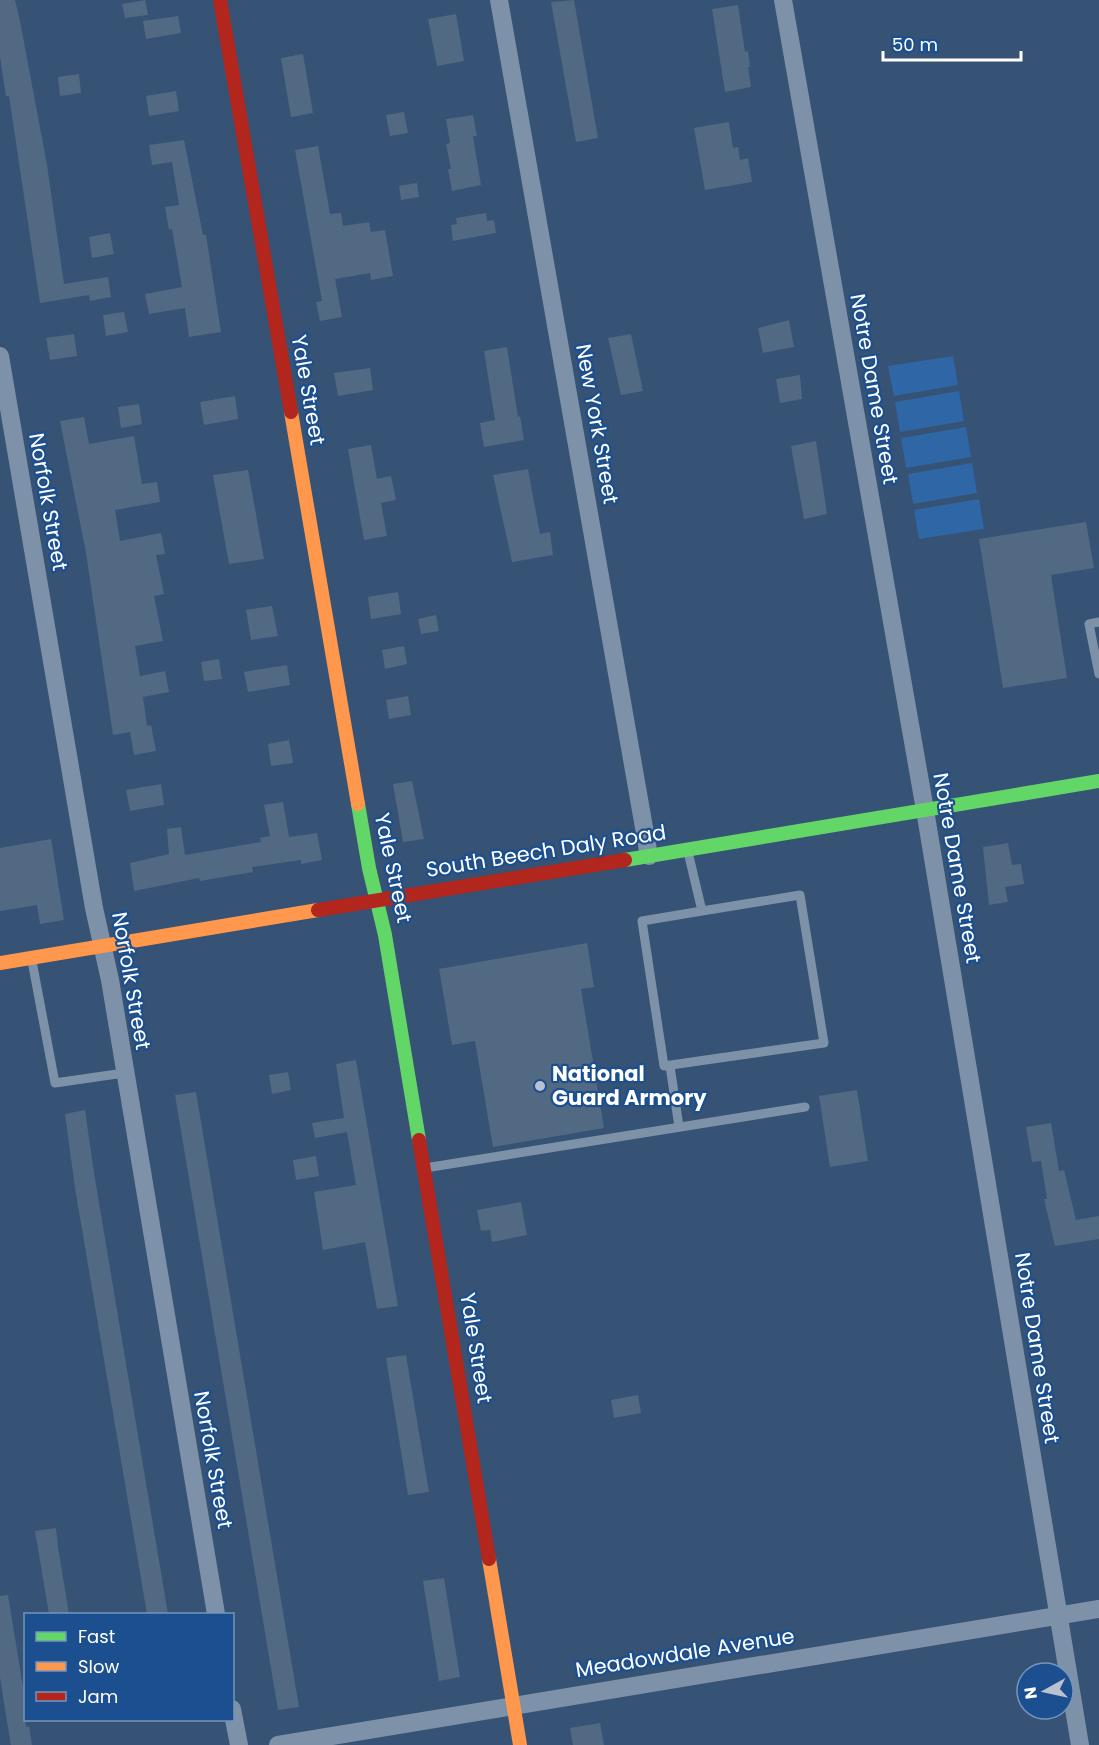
<svg xmlns="http://www.w3.org/2000/svg" width="1099" height="1745" font-family="Poppins,sans-serif">
	<rect width="100%" height="100%" fill="#365274"/>
	<g fill="#2f66a5">
		<polygon points="953,356 958,385 894,396 888,366"/>
		<polygon points="959,391 964,421 900,432 895,402"/>
		<polygon points="966,427 971,457 906,468 901,438"/>
		<polygon points="972,463 977,493 913,504 908,474"/>
		<polygon points="979,499 984,529 919,539 914,510"/>
	</g>
	<g fill="#526984">
		<polygon points="0,0 15,0 20,21 47,165 64,284 108,277 111,297 90,301 89,295 40,303 9,96 6,96 0,57"/>
		<polygon points="145,0 148,15 125,18 122,4"/>
		<polygon points="574,0 598,138 576,142 551,2"/>
		<polygon points="738,5 745,52 748,51 750,67 748,67 751,87 725,92 712,9"/>
		<polygon points="456,14 464,61 437,66 428,19"/>
		<polygon points="178,16 181,33 146,39 143,21"/>
		<polygon points="303,54 313,113 291,117 281,58"/>
		<polygon points="79,74 81,93 60,96 58,77"/>
		<polygon points="176,91 179,111 149,116 146,96"/>
		<polygon points="404,112 408,133 390,136 386,115"/>
		<polygon points="473,115 477,136 473,136 481,185 452,191 448,169 451,169 446,144 450,143 446,119"/>
		<polygon points="729,122 733,148 738,147 740,160 748,158 752,182 705,190 694,128"/>
		<polygon points="184,140 203,235 206,235 221,332 189,337 185,308 149,314 145,294 182,287 172,229 169,230 165,207 179,205 172,162 152,165 149,145"/>
		<polygon points="318,146 330,214 341,213 343,226 369,222 371,232 385,230 393,276 371,280 370,273 335,279 342,317 320,321 316,302 322,301 295,150"/>
		<polygon points="417,183 419,197 401,200 399,186"/>
		<polygon points="486,213 487,221 494,220 496,233 453,241 451,225 457,224 456,218"/>
		<polygon points="110,233 114,254 92,258 89,237"/>
		<polygon points="124,312 128,332 106,336 103,315"/>
		<polygon points="789,320 794,347 763,353 758,328"/>
		<polygon points="74,334 77,356 50,360 46,338"/>
		<polygon points="631,334 643,391 621,395 608,338"/>
		<polygon points="507,347 518,417 520,416 524,440 484,447 480,423 495,420 484,351"/>
		<polygon points="370,368 373,390 338,396 334,373"/>
		<polygon points="800,375 802,399 780,403 776,379"/>
		<polygon points="235,396 238,419 204,425 200,402"/>
		<polygon points="139,404 142,424 121,428 118,407"/>
		<polygon points="84,417 89,444 134,436 142,484 157,482 160,502 115,510 120,541 161,533 165,554 156,555 164,594 154,596 163,641 135,646 140,676 165,671 169,692 143,697 147,726 151,725 156,751 134,755 130,732 113,735 86,553 60,421"/>
		<polygon points="816,441 827,514 804,519 791,446"/>
		<polygon points="371,445 377,479 391,476 396,500 381,503 387,536 364,540 348,449"/>
		<polygon points="528,469 540,534 550,532 553,555 512,562 493,475"/>
		<polygon points="248,470 264,559 229,564 213,475"/>
		<polygon points="1086,522 1094,568 1051,575 1067,678 1003,688 979,539"/>
		<polygon points="398,592 401,614 371,619 368,597"/>
		<polygon points="272,606 278,636 251,640 246,610"/>
		<polygon points="436,615 439,631 421,634 418,619"/>
		<polygon points="404,646 407,664 385,669 382,650"/>
		<polygon points="219,659 222,679 204,681 201,662"/>
		<polygon points="287,665 290,685 248,692 244,672"/>
		<polygon points="408,696 411,715 389,719 386,700"/>
		<polygon points="289,740 293,763 271,766 268,744"/>
		<polygon points="412,781 424,839 403,842 393,784"/>
		<polygon points="161,784 164,805 130,811 126,790"/>
		<polygon points="283,802 289,837 317,833 322,860 301,864 301,860 252,867 253,872 200,881 199,878 134,891 130,863 169,854 167,829 181,827 185,855 261,842 260,838 270,836 264,805"/>
		<polygon points="51,839 64,920 40,924 37,905 0,911 0,848"/>
		<polygon points="1008,843 1012,865 1021,864 1024,884 1005,887 1008,902 989,905 983,847"/>
		<polygon points="587,943 594,987 581,989 604,1128 493,1147 475,1041 452,1045 439,969"/>
		<polygon points="356,1060 398,1306 377,1309 365,1242 323,1250 314,1192 356,1185 347,1132 315,1138 312,1123 344,1118 336,1064"/>
		<polygon points="288,1072 291,1090 272,1094 269,1075"/>
		<polygon points="857,1090 868,1161 830,1167 819,1096"/>
		<polygon points="196,1092 299,1707 278,1710 175,1095"/>
		<polygon points="85,1110 94,1173 168,1614 147,1614 75,1188 65,1114"/>
		<polygon points="1051,1123 1059,1171 1064,1170 1076,1220 1099,1216 1099,1239 1055,1246 1044,1199 1047,1199 1041,1161 1032,1162 1026,1127"/>
		<polygon points="316,1156 319,1176 296,1180 293,1160"/>
		<polygon points="521,1202 527,1235 492,1242 490,1230 481,1231 477,1210"/>
		<polygon points="406,1355 429,1492 408,1495 386,1358"/>
		<polygon points="638,1395 641,1413 614,1418 611,1400"/>
		<polygon points="56,1528 58,1547 69,1614 49,1614 35,1531"/>
		<polygon points="444,1578 460,1677 439,1681 423,1581"/>
		<polygon points="8,1595 26,1705 26,1727 29,1726 32,1745 11,1745 3,1697 0,1677 0,1596"/>
		<polygon points="600,1723 604,1745 573,1745 570,1728"/>
	</g>
	<g fill="none" stroke-linecap="round" stroke-linejoin="round">
		<g stroke="#7d92a8" stroke-width="9">
			<polyline points="1099,622 1089,624 1099,674"/>
			<polyline points="688,852 702,911 800,895 824,1043 664,1066 642,921 702,911"/>
			<polyline points="32,961 55,1083 124,1073"/>
			<polyline points="670,1066 679,1127"/>
			<polyline points="425,1168 805,1107"/>
		</g>
		<g stroke="#7d92a8" stroke-width="18">
			<polyline points="499,0 649,856"/>
			<polyline points="783,0 925,810 1080,1745"/>
			<polyline points="0,356 94,908 110,980 216,1614"/>
			<polyline points="232,1709 239,1745"/>
			<polyline points="278,1745 1099,1609"/>
		</g>
		<g stroke="#63d668" stroke-width="14">
			<polyline points="358,804 369,868 385,935 419,1140"/>
			<polyline points="625,860 1099,781"/>
		</g>
		<g stroke="#ff974d" stroke-width="14">
			<polyline points="291,412 358,804"/>
			<polyline points="0,963 318,910"/>
			<polyline points="489,1559 520,1745"/>
		</g>
		<g stroke="#b3261e" stroke-width="14">
			<polyline points="220,0 291,412"/>
			<polyline points="318,910 625,860"/>
			<polyline points="419,1140 489,1559"/>
		</g>
	</g>
	<circle fill="#b9c2ce" stroke="#1b4f8f" stroke-width="2" cx="540" cy="1086" r="6"/>
	<g text-anchor="middle" stroke-width="4.5" stroke-linejoin="round" paint-order="stroke">
		<g font-size="21" fill="#fff" stroke="#1b4f8f">
			<text transform="translate(874 389) rotate(80)" y="7">Notre Dame Street</text>
			<text transform="translate(308 390) rotate(80)" y="7">Yale Street</text>
			<text transform="translate(597 424) rotate(80)" y="7">New York Street</text>
			<text transform="translate(48 502) rotate(80)" y="7">Norfolk Street</text>
			<text transform="translate(546 851) rotate(-9)" y="7">South Beech Daly Road</text>
			<text transform="translate(393 868) rotate(78)" y="7">Yale Street</text>
			<text transform="translate(957 868) rotate(80)" y="7">Notre Dame Street</text>
			<text transform="translate(131 981) rotate(80)" y="7">Norfolk Street</text>
			<text transform="translate(476 1348) rotate(81)" y="7">Yale Street</text>
			<text transform="translate(1037 1348) rotate(81)" y="7">Notre Dame Street</text>
			<text transform="translate(213 1460) rotate(80)" y="7">Norfolk Street</text>
			<text transform="translate(685 1653) rotate(-9)" y="7">Meadowdale Avenue</text>
		</g>
		<g font-size="21" font-weight="bold" fill="#fff" stroke="#1b4f8f" text-anchor="start">
			<text x="552" y="1081">National<tspan x="552" dy="24">Guard Armory</tspan></text>
		</g>
	</g>
	<rect x="24" y="1613" width="210" height="108" fill="#1b4f8f" stroke="#7695bc" stroke-width="1.5"/>
	<rect x="36" y="1632" width="30" height="9" fill="#63d668" stroke="#7695bc" stroke-width="1.5"/>
	<text x="78" y="1643" font-size="18" fill="#ffffff">Fast</text>
	<rect x="36" y="1662" width="30" height="9" fill="#ff974d" stroke="#7695bc" stroke-width="1.5"/>
	<text x="78" y="1673" font-size="18" fill="#ffffff">Slow</text>
	<rect x="36" y="1692" width="30" height="9" fill="#b3261e" stroke="#7695bc" stroke-width="1.5"/>
	<text x="78" y="1703" font-size="18" fill="#ffffff">Jam</text>
	<g transform="translate(1045 1691) rotate(262)"><circle r="28" fill="#1b4f8f" stroke="#7695bc" stroke-width="1.5"/>
	<path d="M0-4.5L10 22L0 15L-10 22Z" fill="#b9c2ce"/>
	<text y="-9" font-size="16" font-weight="bold" text-anchor="middle" fill="#ffffff">N</text>
	</g>
	<path d="M883 51v9h138v-9" fill="none" stroke="#ffffff" stroke-width="3"/>
	<text x="892" y="51" font-size="18" fill="#ffffff" stroke="#1b4f8f" stroke-width="4.5" paint-order="stroke">50 m</text>
</svg>
